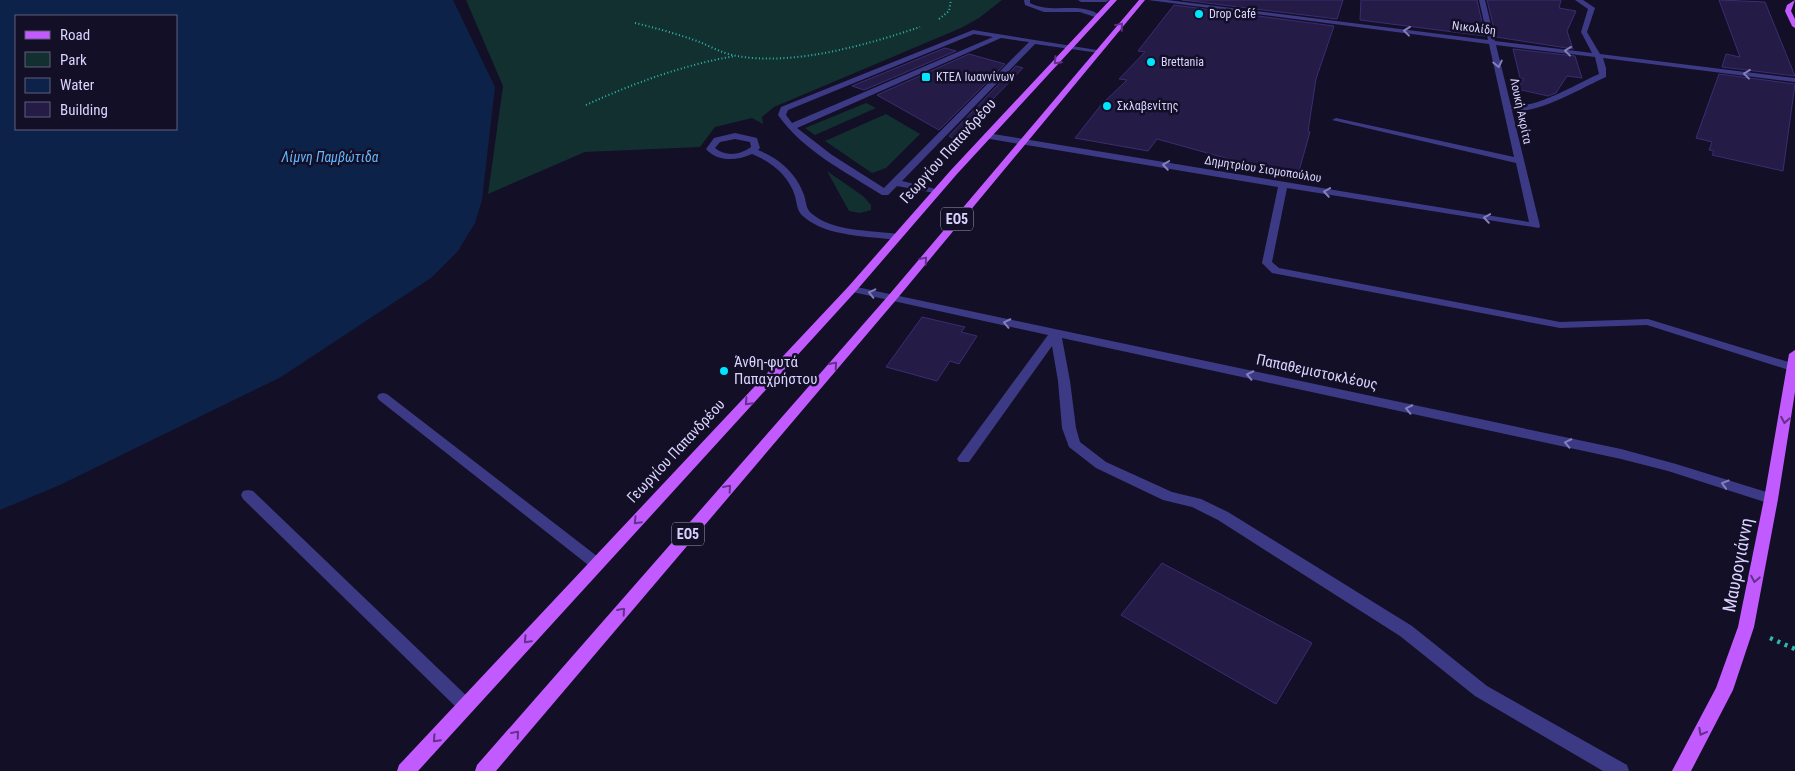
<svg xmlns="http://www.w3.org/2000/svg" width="1795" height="771" font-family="'Roboto Condensed',sans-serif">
	<rect width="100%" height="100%" fill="#130f26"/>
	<g fill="#12302f">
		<polygon points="466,0 1002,0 979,18 961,28 774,107 762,117 763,124 752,118 715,127 700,147 585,152 488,194 503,86"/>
		<polygon points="866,103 876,108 815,135 805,128"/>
		<polygon points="886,114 920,134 886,168 872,173 825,141"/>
		<polygon points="827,171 863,196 871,205 871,210 860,213 849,211"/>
	</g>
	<path fill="#0c2248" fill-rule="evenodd" d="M0,0H453L495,87L482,200L475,223L458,251L431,278L281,377L60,485L0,510ZM16,16H176V129H16Z"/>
	<g fill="#241b47" stroke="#3b2d73">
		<polygon points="1182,0 1343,0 1337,19"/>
		<polygon points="1361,0 1477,0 1485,36 1360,20"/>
		<polygon points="1487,0 1561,0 1559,8 1576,11 1567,31 1573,49 1496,37"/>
		<polygon points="1719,0 1765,2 1795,76 1722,67 1726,54 1740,57"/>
		<polygon points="1174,5 1334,26 1316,79 1308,131 1310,132 1297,178 1157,139 1148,151 1075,138 1101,105 1127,80 1119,79 1145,52 1138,51"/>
		<polygon points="945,48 956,51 864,90 852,86"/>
		<polygon points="1513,49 1575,56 1582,78 1567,76 1556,93 1548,96 1517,89 1524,79 1520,78"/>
		<polygon points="969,54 1005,64 939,130 877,95"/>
		<polygon points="1016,66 1023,68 954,139 949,136"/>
		<polygon points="1719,74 1795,84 1783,171 1712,155 1714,151 1709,150 1712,142 1696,138"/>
		<polygon points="922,317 965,327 961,332 977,336 959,364 950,361 937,381 886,367"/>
		<polygon points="1162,563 1312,643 1276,704 1121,615"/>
	</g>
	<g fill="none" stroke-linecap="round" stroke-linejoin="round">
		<g stroke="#2fb8b0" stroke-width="2" stroke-dasharray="1 2.5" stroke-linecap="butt">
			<polyline points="939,19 949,11 951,0"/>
			<path d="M635,23C656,28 677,34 697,41C710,46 723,54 737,56C794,66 866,45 920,27"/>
			<path d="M586,105C634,83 683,65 735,56"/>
		</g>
		<polyline stroke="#2fb8b0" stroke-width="4.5" stroke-dasharray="3 5" stroke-linecap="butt" points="1770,638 1795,649"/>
		<g fill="#3d3a85" fill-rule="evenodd">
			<path d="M1024,0H1030V3C1053,15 1080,0 1101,16L1098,18L1080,12H1044L1025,5Z"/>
			<polygon points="1078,0 1109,0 1106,2 1081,2"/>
			<path d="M1148,0H1167L1488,40L1479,0H1485L1495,41L1592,53L1581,32L1588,9L1575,0H1583L1595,8L1587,32L1600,54L1795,78V82L1603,58L1606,68V77C1579,89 1541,113 1512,111L1540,226L1539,228L1287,188L1272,262L1279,268L1560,322L1648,319L1795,364V372L1647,325L1560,328L1272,273L1262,263L1278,187L984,138V134L987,133L1529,222L1516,163L1332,120L1336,118L1514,157L1489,44ZM1496,45L1595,57L1599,74C1574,85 1538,108 1511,106Z"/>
			<path d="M973,30L1103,51L1099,53L1035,44L902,181L940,190V194L897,186L888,195H882C846,172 803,151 778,115L781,107ZM974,34L993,37L792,123L786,115L788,110ZM1001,38L1029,42L884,188L832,155L797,128Z"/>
			<path d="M735,133L757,138L760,148L758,150C779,158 797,174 804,195C806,201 806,209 811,213C832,232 871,230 897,234L902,237L897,240C868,236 827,237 804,217C797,212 797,204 795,196C789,176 772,162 752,154C737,161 717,162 706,149L714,138ZM735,139L750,142L751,147C740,155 726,157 715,148L720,142Z"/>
			<polygon points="852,286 1621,449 1676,464 1776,495 1778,499 1776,503 1771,504 1668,471 1621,459 1062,338 1070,381 1076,428 1080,442 1106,462 1172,492 1201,499 1228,512 1412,626 1487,686 1627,765 1629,771 1603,771 1475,696 1400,636 1218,520 1192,507 1163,500 1096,468 1069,447 1062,428 1058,381 1052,346 969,462 959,462 957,459 959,456 1048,335 848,291 847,289 848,287"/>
			<polygon points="383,393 387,394 602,560 605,564 602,568 597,570 592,568 379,400 377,397 379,394"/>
			<polygon points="248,490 253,491 472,701 475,706 472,711 466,714 460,711 243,499 241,495 243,491"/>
		</g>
		<g fill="#c25bff" fill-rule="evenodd">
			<polygon points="1110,0 1117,0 957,174 856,291 418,771 397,771 399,765 848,287 951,170"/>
			<polygon points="1139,0 1145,0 896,300 496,771 475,771 477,765 888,296"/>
			<polygon points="1795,0 1791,11 1795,19 1795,28 1792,26 1785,11 1787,5"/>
			<polygon points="1795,350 1795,392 1778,499 1754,627 1733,690 1691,771 1672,771 1716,688 1738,627 1764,499 1789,354"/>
		</g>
	</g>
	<defs><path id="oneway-chevron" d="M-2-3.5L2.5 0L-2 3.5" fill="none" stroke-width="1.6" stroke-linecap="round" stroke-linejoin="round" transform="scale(1.25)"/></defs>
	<g stroke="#623188">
		<use href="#oneway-chevron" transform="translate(1120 26) rotate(-50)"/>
		<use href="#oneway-chevron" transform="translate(1057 61) rotate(133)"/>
		<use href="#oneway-chevron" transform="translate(924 260) rotate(-50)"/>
		<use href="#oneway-chevron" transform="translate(834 365) rotate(-49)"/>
		<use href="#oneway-chevron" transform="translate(748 402) rotate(133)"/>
		<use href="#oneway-chevron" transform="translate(1785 420) rotate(100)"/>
		<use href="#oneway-chevron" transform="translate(728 488) rotate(-49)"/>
		<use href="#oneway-chevron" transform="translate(637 521) rotate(133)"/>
		<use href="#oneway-chevron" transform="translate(1755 579) rotate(101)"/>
		<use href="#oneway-chevron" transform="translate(622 611) rotate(-49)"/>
		<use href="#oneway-chevron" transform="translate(527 640) rotate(133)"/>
		<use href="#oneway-chevron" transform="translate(1702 732) rotate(118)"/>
		<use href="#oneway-chevron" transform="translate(516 734) rotate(-49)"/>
		<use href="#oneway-chevron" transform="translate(436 739) rotate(133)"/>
	</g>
	<g stroke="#837fbc">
		<use href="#oneway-chevron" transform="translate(1407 31) rotate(-173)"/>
		<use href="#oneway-chevron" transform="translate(1568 51) rotate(-173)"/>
		<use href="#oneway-chevron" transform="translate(1498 64) rotate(78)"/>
		<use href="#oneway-chevron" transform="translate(1747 74) rotate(-173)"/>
		<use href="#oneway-chevron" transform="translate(1166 165) rotate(-171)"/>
		<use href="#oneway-chevron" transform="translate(1327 192) rotate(-171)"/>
		<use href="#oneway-chevron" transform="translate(1487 218) rotate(-171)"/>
		<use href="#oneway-chevron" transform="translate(872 293) rotate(-167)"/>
		<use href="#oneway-chevron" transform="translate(1007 323) rotate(-168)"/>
		<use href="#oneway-chevron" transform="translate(1250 375) rotate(-168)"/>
		<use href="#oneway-chevron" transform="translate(1409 409) rotate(-168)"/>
		<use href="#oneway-chevron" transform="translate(1568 443) rotate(-168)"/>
		<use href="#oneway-chevron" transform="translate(1725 484) rotate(-163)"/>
	</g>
	<g fill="#00e5ff" stroke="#130f26" stroke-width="2">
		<circle cx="1199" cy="14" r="5"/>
		<circle cx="1151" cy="62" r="5"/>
		<rect x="921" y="72" width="10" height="10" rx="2.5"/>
		<circle cx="1107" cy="106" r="5"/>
		<circle cx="724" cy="371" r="5"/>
	</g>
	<g text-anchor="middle" stroke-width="5" stroke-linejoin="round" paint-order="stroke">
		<g font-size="12" fill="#d9d4ff" stroke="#130f26" text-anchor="start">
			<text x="1209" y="18">Drop Café</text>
			<text x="1161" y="66">Brettania</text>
			<text x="936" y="81">ΚΤΕΛ Ιωαννίνων</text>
			<text x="1117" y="110">Σκλαβενίτης</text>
		</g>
		<g font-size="12" fill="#d9d4ff" stroke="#130f26">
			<text transform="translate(1474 28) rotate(7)" y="4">Νικολίδη</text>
			<text transform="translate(1521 111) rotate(78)" y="4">Λουκή Ακρίτα</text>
			<text transform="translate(1263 169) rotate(9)" y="4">Δημητρίου Σιομοπούλου</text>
		</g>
		<g font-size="14" font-style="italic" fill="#62b6ff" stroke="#130f26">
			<text x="330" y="162">Λίμνη Παμβώτιδα</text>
		</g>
		<g fill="#130f26" stroke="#9e99be" stroke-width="1">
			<rect x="941" y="207.5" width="32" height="23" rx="4"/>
			<rect x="672" y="522.5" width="32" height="23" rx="4"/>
		</g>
		<g font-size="14" font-weight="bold" fill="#d9d4ff">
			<text x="957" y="224">ΕΟ5</text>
			<text x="688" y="539">ΕΟ5</text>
		</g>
		<g font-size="15" fill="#d9d4ff" stroke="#130f26">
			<text transform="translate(948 151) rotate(-48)" y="5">Γεωργίου Παπανδρέου</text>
			<text transform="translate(1317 372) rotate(12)" y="5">Παπαθεμιστοκλέους</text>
			<text transform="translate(676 451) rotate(-47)" y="5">Γεωργίου Παπανδρέου</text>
		</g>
		<g font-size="15" fill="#d9d4ff" stroke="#130f26" text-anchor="start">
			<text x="734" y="367">Άνθη-φυτά<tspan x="734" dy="17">Παπαχρήστου</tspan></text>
		</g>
		<g font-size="18" fill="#d9d4ff" stroke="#130f26">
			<text transform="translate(1738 565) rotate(-79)" y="6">Μαυρογιάννη</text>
		</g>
	</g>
	<rect x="15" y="15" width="162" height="115" fill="#130f26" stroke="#625e7d"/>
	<rect x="25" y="31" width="25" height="8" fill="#c25bff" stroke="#625e7d"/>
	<text x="60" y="40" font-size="15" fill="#d9d4ff">Road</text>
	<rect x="25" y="52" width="25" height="15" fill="#12302f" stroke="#625e7d"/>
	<text x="60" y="65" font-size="15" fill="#d9d4ff">Park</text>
	<rect x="25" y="78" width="25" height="15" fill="#0c2248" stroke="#625e7d"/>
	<text x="60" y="90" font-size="15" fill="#d9d4ff">Water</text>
	<rect x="25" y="102" width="25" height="15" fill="#241b47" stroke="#625e7d"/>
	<text x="60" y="115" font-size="15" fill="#d9d4ff">Building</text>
</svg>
